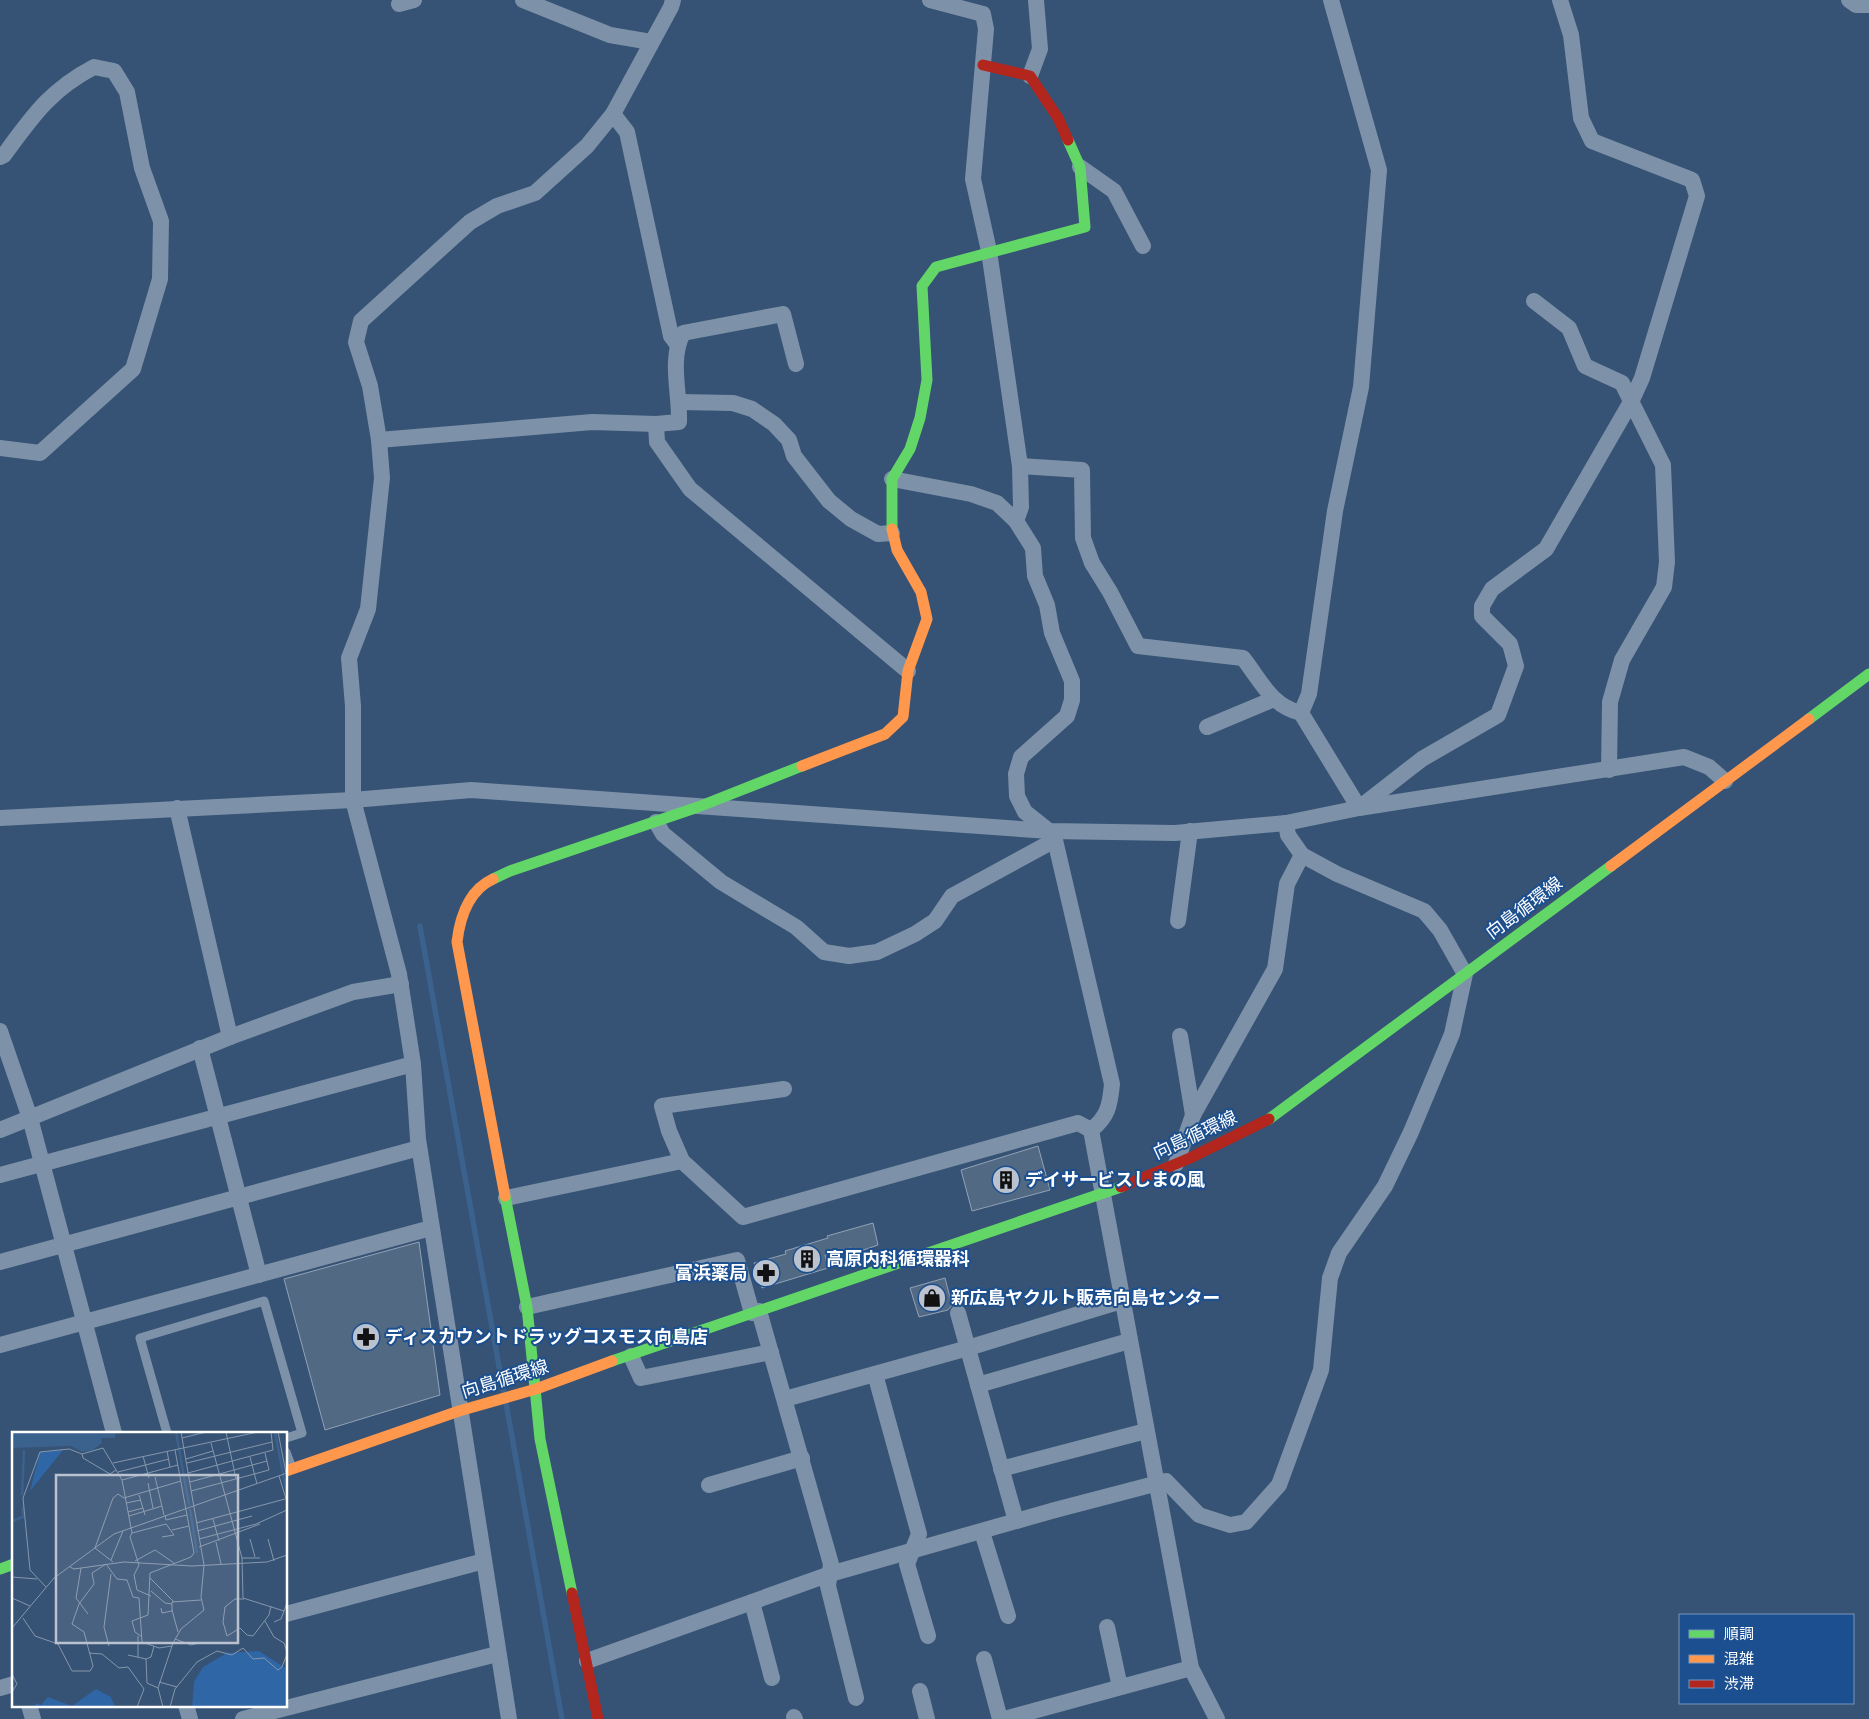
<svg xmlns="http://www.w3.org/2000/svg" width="1869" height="1719" font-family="Raleway,'Noto Sans JP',sans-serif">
	<rect width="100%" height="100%" fill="#365274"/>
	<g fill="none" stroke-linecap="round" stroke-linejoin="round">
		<g stroke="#3b618d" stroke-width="5.5">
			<polyline points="420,926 504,1394"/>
			<polyline points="506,1403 562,1719"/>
		</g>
	</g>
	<g fill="#526984" stroke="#92a2b6">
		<polygon points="1038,1146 1050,1190 972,1211 961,1170"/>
		<polygon points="873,1223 878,1245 855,1253 851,1248 825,1255 828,1268 762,1288 754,1263 786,1254 785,1251 828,1238 827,1236"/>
		<polygon points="419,1242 440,1395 325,1430 284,1279"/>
		<polygon points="945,1278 952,1305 948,1310 919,1317 910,1288"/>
	</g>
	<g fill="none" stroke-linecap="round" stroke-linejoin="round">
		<g stroke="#7d92a8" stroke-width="9">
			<polyline points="167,1433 140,1338 264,1301 302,1433 286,1438"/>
			<polyline points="286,1452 292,1468"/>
		</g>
		<g stroke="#7d92a8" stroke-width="16">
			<polyline points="523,0 610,35 651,42"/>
			<polyline points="930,0 983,14 986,29 973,179 989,251 1020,466 1021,507 1016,521"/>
			<polyline points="1849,0 1856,5 1869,5"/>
			<polyline points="399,4 414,0"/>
			<polyline points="1030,76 1040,49 1036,0"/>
			<polyline points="613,114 627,132 671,336 677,344"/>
			<path d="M0,157L4,155C32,117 50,90 94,67L114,71L127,92L142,168L161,221L160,279L133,369L40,453L0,448"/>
			<polyline points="1080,167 1114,191 1143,246"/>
			<polyline points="1534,301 1569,328 1585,366 1622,383 1663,465 1667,562 1664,587 1622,660 1610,702 1609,770"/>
			<polyline points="680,402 733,403 752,409 774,424 789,440 794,456 829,501 851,519 878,534 892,533"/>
			<polyline points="656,424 657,442 690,489 908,671"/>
			<path d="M379,440L592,422L656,424L679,422C680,393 669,359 683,333L783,314L796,364"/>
			<path d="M1020,466L1082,470L1083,538L1092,563L1110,592L1138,646L1243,658C1261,681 1271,706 1301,713L1359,808L1422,759L1498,715L1516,666L1510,644L1482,616V606L1492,589L1546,549L1632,400L1642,378L1697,196L1692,180L1592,141L1581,118L1571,35L1560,0"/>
			<path d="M892,479L971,494L997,503L1016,521L1033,548L1035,576L1047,605L1052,633L1072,681V700L1067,716L1021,757L1016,774L1017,796L1025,812L1049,831L1055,840L1112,1084C1110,1105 1108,1117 1091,1130L1191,1668L1217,1719"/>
			<polyline points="1301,713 1309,694 1335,511 1361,387 1379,170 1331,0"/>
			<polyline points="1207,727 1274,699"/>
			<polyline points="177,808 230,1037"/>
			<polyline points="0,818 353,800 471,790 1049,831 1175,833 1286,823 1359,808 1684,757 1709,767 1725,781"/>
			<polyline points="656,822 663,834 721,882 796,927 824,952 849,956 877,952 915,934 935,921 952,896 1055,840"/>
			<polyline points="1178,921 1190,831"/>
			<polyline points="0,1031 30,1118 114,1433"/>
			<polyline points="1180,1036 1193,1115"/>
			<polyline points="200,1048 259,1275"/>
			<polyline points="784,1089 662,1106 669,1131 682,1161 743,1217 1078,1123 1091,1130"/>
			<polyline points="0,1130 230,1037 353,992 401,984"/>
			<polyline points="1176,1164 1193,1115 1275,969 1287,884 1302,855"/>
			<polyline points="0,1175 413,1064"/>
			<polyline points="506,1198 682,1161"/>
			<polyline points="0,1262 419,1148"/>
			<polyline points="527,1307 737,1260 752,1313"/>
			<polyline points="759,1311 831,1564 828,1586 856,1698"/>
			<polyline points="958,1313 1016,1521"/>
			<polyline points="0,1345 431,1228"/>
			<polyline points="631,1356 641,1378 771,1352"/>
			<polyline points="875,1374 919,1534 907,1564 928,1636"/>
			<polyline points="978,1385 1129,1341"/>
			<polyline points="785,1399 968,1348 1121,1301"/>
			<polyline points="1001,1469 1146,1431"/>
			<polyline points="709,1485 802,1458"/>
			<polyline points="982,1532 1008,1616"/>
			<polyline points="752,1602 772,1678"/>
			<polyline points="286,1614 484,1561"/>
			<polyline points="1107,1627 1120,1687"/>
			<polyline points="984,1659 1000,1719"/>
			<polyline points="587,1661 830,1574 1055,1510 1166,1481 1199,1515 1230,1525 1246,1522 1279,1485 1321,1370 1330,1278 1339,1253 1385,1186 1411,1132 1452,1034 1465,974 1440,930 1424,911 1337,874 1302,855 1288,835 1286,823"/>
			<polyline points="0,1688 14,1684"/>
			<polyline points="920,1691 927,1719"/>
			<polyline points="29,1705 33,1719"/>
			<polyline points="186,1705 190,1719"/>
			<polyline points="794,1717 795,1719"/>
			<polyline points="243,1719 497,1654"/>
			<polyline points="509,1719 418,1139 413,1064 399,974 353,800 353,706 349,658 368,609 382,478 379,440 370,386 356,342 361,321 470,222 497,206 535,193 587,146 613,114 671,7 673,0"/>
			<polyline points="1004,1719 1191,1668"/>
		</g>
		<g stroke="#63d668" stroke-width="11">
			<polyline points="892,529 892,479 910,449 920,418 927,380 922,286 936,267 1085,227 1080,167 1068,140"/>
			<polyline points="1809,719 1869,674"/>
			<polyline points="493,879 510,871 698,807 802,766"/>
			<polyline points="1269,1119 1611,866"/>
			<polyline points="505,1196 527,1307 540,1439 572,1593"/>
			<polyline points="612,1361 1121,1187"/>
			<polyline points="0,1569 14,1564"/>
		</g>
		<g stroke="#ff974d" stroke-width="11">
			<polyline points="802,766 885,734 903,717 908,671 927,619 921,592 897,550 892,529"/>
			<polyline points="1611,866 1809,719"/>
			<path d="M493,879C469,890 460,917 457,942L505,1196"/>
			<polyline points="286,1471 459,1411 536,1389 612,1361"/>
		</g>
		<g stroke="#b3261e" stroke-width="11">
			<polyline points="983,65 1030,76 1058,118 1068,140"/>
			<polyline points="1121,1187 1190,1158 1269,1119"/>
			<polyline points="572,1593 598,1719"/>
		</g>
	</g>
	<defs>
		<symbol id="building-disc" viewBox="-11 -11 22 22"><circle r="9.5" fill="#b9c2ce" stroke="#1b4f8f"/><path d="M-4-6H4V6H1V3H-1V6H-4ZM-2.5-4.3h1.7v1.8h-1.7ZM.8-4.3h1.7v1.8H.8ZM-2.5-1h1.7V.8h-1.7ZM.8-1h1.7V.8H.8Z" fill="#111"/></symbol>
		<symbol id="pharmacy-disc" viewBox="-11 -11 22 22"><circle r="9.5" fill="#b9c2ce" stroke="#1b4f8f"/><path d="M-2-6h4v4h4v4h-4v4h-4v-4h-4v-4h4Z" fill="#111"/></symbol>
		<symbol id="shop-disc" viewBox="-11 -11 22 22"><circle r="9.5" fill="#b9c2ce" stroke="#1b4f8f"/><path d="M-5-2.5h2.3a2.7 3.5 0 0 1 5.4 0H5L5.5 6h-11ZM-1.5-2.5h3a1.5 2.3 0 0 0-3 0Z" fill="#111"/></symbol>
	</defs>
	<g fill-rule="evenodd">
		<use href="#building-disc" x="990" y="1164" width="32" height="32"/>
		<use href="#building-disc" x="791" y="1243" width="32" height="32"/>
		<use href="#pharmacy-disc" x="750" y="1257" width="32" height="32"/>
		<use href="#shop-disc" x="916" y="1282" width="32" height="32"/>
		<use href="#pharmacy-disc" x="350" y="1321" width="32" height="32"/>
	</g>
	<g text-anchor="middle" stroke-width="4" stroke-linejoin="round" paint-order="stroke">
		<g font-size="18" fill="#fff" stroke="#1b4f8f">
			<text transform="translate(1524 908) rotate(-37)" y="6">向島循環線</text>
			<text transform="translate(1195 1135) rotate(-25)" y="6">向島循環線</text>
			<text transform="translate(505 1379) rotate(-17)" y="6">向島循環線</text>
		</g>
		<g font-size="18" font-weight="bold" fill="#fff" stroke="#1b4f8f" text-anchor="start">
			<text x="1025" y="1186">デイサービスしまの風</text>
			<text x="826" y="1265">高原内科循環器科</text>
			<text x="747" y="1279" text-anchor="end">富浜薬局</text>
			<text x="951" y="1304">新広島ヤクルト販売向島センター</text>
			<text x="385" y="1343">ディスカウントドラッグコスモス向島店</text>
		</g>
	</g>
	<g transform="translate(12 1432)">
		<rect width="275" height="275" fill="#365274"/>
		<path d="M51,18L18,59L28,20ZM247,219L275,237V275H180L182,250L191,235L215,221ZM84,257L99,265L103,275H21L25,271L29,273L36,265L60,274Z" fill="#2f66a5"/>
		<path d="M0,0H108L103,2V6H89L90,11L81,18L70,20L59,14L0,16Z" fill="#3b618d"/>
		<path fill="none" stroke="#3b618d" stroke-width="2.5" d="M164,0L177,73M263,0L275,62M10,63L12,18M178,77L185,121M0,89L11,85V75"/>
		<path fill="none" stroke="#8697ac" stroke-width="1" d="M214,0L224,47M266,0L274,41M170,6L194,0M199,11L230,126L231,166L272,179M155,19L158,35M70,22L71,26L98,42L104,38M131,24L137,46M238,25L245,52M174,27L201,19M101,31L246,0M175,31L260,10M106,40L157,27M176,41L261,18L259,0M267,44L275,70M143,45L152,83M110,48L166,33M178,50L255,29M136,51L141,76M179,59L257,38L253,21M127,63L133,83M114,71L129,68M116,80L131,76M153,83L154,88L175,83M117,84L150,74M201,87L207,109M184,91L273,67M160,98L177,94M185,99L240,84M120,101L154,92L162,103L150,105M187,107L244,92L275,78M238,107L243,125M256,107L262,129M204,110L209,132M187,115L248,92M230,126H248M99,128L111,99M123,129L143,118L162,131M101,130L83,116L101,66L106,62L112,66L169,49M58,135L62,137L112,130L180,134L255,130L275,123M69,136L64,166L76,182M0,145L25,147M138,146L162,170M34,155L18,138L11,66L28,20L57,17L70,22L91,16L110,48L120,101L118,105L127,133L122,143L125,158L139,164M139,159L153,171L160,172M0,166L18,174M127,166L130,210L147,216L160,214M232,167H223L213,175L211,190L215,204L228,196L235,203L241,204L257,183L259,174M149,176L150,181L160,179V170L189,168M160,178L166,200M11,186L23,204L46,212L60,239H78L81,234L72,200L60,192L67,172L82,152L80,141L94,132L105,147L115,148L121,165L127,166M253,189L262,205L272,211L275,220M262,190L269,187L275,171M0,196L42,146L102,102L275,41M126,204V225M130,205L123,200L120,189L136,183L138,141L179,125L182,121L163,18M163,207L179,213L187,211M97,214L92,195L99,142M142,214L139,225L134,227L135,251L146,256M77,221L90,222L107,236L116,235L132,257M116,223L134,227M0,242L5,252L0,260M147,250L165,255M125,275L132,257M151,275L146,256L161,211L169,197L192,178L189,165L192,133L169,0M158,275L163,257L185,230L205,219L220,223L231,216L241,227L252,226L266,238L270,235L275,222"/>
		<path fill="#b9c2ce" fill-opacity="0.15" stroke="#b9c2ce" stroke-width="2.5" d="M44,43H226V211H44Z"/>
		<rect width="275" height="275" fill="none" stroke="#fff" stroke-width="2.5"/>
	</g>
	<rect x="1679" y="1614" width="175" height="90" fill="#1b4f8f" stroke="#7695bc"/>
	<rect x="1689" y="1630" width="25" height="8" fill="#63d668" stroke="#7695bc"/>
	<text x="1724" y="1639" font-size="15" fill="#ffffff">順調</text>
	<rect x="1689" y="1655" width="25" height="8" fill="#ff974d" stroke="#7695bc"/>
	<text x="1724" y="1664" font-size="15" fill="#ffffff">混雑</text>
	<rect x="1689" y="1680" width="25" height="8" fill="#b3261e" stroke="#7695bc"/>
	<text x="1724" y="1689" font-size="15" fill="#ffffff">渋滞</text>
</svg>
